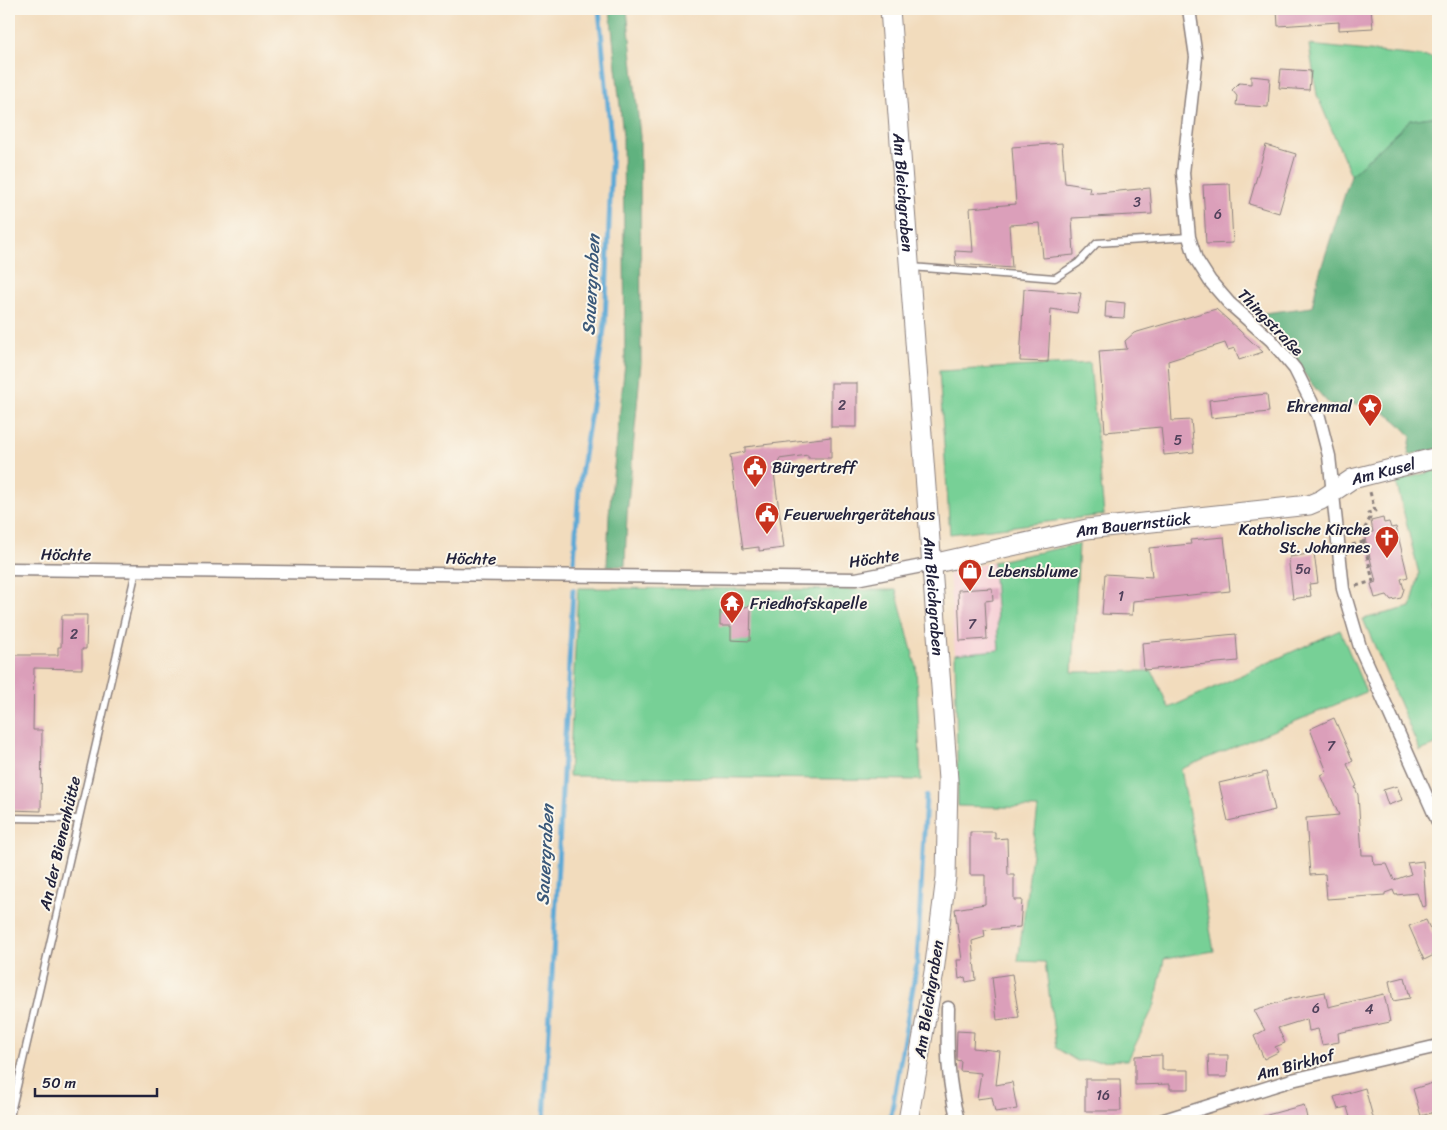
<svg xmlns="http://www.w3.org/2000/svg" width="1447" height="1130" font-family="Sriracha,sans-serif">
	<rect width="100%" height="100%" fill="#fbf7ec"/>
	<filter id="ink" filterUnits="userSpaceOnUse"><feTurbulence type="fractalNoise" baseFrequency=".02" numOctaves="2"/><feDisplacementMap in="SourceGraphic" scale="10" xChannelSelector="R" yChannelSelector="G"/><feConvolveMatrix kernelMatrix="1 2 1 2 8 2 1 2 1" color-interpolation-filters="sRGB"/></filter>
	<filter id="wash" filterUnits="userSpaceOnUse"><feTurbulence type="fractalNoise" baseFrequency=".0096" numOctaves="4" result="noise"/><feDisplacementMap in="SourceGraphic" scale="20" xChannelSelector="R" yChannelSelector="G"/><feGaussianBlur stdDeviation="1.12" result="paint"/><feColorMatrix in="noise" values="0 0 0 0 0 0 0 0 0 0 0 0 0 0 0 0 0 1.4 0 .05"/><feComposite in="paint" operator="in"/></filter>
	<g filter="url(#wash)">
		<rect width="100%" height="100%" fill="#f2dcbd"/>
		<polygon fill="#f6cfd6" points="993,562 999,651 955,654 949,573"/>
		<g fill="#77d096" stroke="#4c7968">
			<polygon points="1309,45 1438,58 1438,116 1410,120 1351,175 1317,95"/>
			<polygon points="1090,363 1104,515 950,534 939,371"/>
			<polygon points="1438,470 1438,744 1420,751 1363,619 1411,607 1419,574 1396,481"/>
			<polygon points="1079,544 1072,672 1152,671 1169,708 1340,630 1366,692 1181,769 1214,951 1164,959 1155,1004 1128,1060 1077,1061 1056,1048 1045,962 1018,961 1038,808 958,806 955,654 999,650 993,562"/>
			<polygon points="578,588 896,590 916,666 921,780 569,776"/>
		</g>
		<g fill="#61b27f" stroke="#426a5d">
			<polygon points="610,9 627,9 640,136 641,363 627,515 625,566 607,566 609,514 625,363 623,136"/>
			<path d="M1438,116V348L1435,351L1438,370V449L1408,455L1411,437C1391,410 1364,399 1331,406C1303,378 1286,342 1257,314L1312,307L1318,278L1351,175L1410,120Z"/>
		</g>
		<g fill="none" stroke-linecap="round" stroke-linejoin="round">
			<g stroke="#5da9d5" stroke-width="5">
				<polyline points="574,561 579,487 605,323 612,149 599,9"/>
				<polyline points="544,1121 573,590"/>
				<polyline points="890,1121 917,963 926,796"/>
			</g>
		</g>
		<g id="blocks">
			<g fill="#db9fba">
				<polygon points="1277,9 1371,9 1373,28 1339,30 1339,22 1278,26"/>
				<polygon points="1281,69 1311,71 1309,90 1279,88"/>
				<polygon points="1251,76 1270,78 1268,107 1236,105 1237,96 1232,90 1239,83 1251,84"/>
				<polygon points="1062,143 1065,183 1090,187 1089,192 1098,193 1150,188 1152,214 1072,218 1074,255 1043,258 1040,223 1009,225 1012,268 956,264 955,251 973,252 970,208 1016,204 1012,147"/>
				<polygon points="1266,145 1296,154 1279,213 1249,204"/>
				<polygon points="1230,184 1233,243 1206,244 1203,185"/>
				<polygon points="1024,289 1081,293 1077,313 1051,309 1048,362 1020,361"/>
				<polygon points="1106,301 1125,303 1124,318 1105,317"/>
				<polygon points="1216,309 1263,352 1239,360 1235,348 1228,350 1225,343 1168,361 1172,421 1191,420 1194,452 1164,455 1161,427 1105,432 1099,351 1127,349 1125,341 1134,333"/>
				<rect x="831" y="383" width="26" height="44"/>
				<polygon points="1267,394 1269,412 1211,418 1209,400"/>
				<polygon points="831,437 831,458 808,458 808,455 779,459 780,464 773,465 784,548 759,551 759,547 743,549 730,455 745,452 745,447"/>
				<polygon points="1383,518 1384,523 1389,522 1391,528 1396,527 1408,577 1401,579 1404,589 1401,598 1391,600 1387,595 1375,598 1371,584 1376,582 1364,534 1373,532 1371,521"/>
				<polygon points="1224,537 1230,591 1133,601 1132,615 1102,614 1105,574 1152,577 1149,548 1191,544 1190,540"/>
				<polygon points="1314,553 1318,583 1309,584 1311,596 1293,599 1289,564 1290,557"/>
				<polygon points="992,588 993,600 985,601 987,639 960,641 958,590"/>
				<polygon points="751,606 750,641 731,640 731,626 720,626 720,611"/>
				<polygon points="62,615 87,615 86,649 82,649 82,669 34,668 33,730 42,730 41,811 9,810 9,655 58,655 58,647 61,647"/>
				<polygon points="1236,634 1238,661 1144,670 1142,643"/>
				<polygon points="1334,718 1353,761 1347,764 1357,786 1355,787 1358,795 1362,855 1373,855 1374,865 1387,864 1394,880 1411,874 1407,863 1423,861 1426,906 1422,907 1417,893 1395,895 1393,890 1385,893 1385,895 1327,899 1325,874 1310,875 1306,818 1339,815 1321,775 1327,772 1310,729"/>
				<polygon points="1266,772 1275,810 1228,821 1219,783"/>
				<polygon points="1397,786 1402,800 1388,805 1383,790"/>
				<polygon points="970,832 995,832 995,839 1007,838 1008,875 1014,875 1014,900 1022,900 1020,927 984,930 985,937 972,941 976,980 966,982 965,977 959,979 957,960 962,960 955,909 985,904 985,875 970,875"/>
				<polygon points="1426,920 1433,935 1438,932 1438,953 1424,960 1409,926"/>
				<polygon points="1012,974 1019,1017 997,1020 992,977"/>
				<polygon points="1405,977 1410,998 1393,1001 1389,981"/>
				<polygon points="1325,992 1328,1007 1384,994 1390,1022 1338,1033 1339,1042 1322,1045 1318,1029 1309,1031 1307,1019 1278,1028 1285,1043 1275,1047 1278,1052 1264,1059 1254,1036 1265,1030 1254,1010 1293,998"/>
				<polygon points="957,1031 974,1032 973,1048 1000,1051 996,1085 1012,1082 1017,1109 995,1112 992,1097 977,1099 981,1073 960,1071 961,1061 956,1060"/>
				<polygon points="1162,1055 1162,1070 1189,1070 1189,1089 1170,1089 1170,1084 1135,1085 1135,1056"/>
				<polygon points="1208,1055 1228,1055 1227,1077 1209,1077"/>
				<polygon points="1085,1079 1120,1079 1121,1111 1085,1111"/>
				<polygon points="1436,1082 1438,1111 1421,1116 1413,1089"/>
				<polygon points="1365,1088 1374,1121 1351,1121 1347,1107 1338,1109 1334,1097"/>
				<polygon points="1304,1105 1307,1118 1296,1121 1260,1121 1260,1117"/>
			</g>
		</g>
	</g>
	<g filter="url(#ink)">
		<use href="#blocks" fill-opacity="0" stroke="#8a7f7c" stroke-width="1"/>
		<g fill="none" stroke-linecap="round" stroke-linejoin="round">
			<defs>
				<g id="lane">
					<polyline points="911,267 1055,278 1078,263 1097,243 1189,237"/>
					<polyline points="9,818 78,819"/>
					<polyline points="9,1121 136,571"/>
				</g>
				<g id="street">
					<polyline points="1189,9 1196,57 1183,173 1189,237 1196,259 1210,281 1229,303 1271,340 1295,369 1319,417 1329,456 1343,589 1360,647 1438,822"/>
					<polyline points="9,569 856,579 932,564"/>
					<path d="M948,1008C947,1052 947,1078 958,1121"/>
					<polyline points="1161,1121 1292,1080 1438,1046"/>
				</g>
				<g id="secondary">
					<path id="s1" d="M890,9L948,780L946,877L934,972L908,1121"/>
					<path id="s2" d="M932,564L1087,529L1309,505L1321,500L1352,479L1438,457"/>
				</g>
			</defs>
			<use href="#lane" stroke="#8a7f7c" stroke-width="9"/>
			<use href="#street" stroke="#8a7f7c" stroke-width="15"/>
			<use href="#secondary" stroke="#8a7f7c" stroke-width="21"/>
			<g stroke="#8a7f7c" stroke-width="3" stroke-dasharray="4 4" stroke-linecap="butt">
				<polyline points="1352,545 1363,542"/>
				<polyline points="1356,586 1373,581 1362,534 1370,518 1368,513 1375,511 1370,492"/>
			</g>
			<use href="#lane" stroke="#fff" stroke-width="6"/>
			<use href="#street" stroke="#fff" stroke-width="12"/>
			<use href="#secondary" stroke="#fff" stroke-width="19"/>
		</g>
	</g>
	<defs>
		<symbol id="sight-pin" viewBox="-11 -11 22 30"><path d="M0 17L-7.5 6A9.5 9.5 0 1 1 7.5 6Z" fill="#c8321e" stroke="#fbf7ec"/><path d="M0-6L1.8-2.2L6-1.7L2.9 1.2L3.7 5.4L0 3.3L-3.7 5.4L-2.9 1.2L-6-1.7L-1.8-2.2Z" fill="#fff"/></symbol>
		<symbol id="civic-pin" viewBox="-11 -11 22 30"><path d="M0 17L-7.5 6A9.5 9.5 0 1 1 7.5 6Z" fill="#c8321e" stroke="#fbf7ec"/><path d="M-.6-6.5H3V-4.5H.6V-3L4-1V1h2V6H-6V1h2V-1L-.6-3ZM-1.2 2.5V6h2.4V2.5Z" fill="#fff"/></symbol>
		<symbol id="church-pin" viewBox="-11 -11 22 30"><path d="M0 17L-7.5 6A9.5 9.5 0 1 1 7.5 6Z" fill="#c8321e" stroke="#fbf7ec"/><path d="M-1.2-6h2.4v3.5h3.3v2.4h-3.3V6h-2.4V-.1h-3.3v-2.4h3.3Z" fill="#fff"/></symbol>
		<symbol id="shop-pin" viewBox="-11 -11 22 30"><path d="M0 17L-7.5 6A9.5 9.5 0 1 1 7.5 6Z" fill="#c8321e" stroke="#fbf7ec"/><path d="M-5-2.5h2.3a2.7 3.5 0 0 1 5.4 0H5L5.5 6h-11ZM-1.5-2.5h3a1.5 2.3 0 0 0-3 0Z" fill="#fff"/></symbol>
		<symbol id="temple-pin" viewBox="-11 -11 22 30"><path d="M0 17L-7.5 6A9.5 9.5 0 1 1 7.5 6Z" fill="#c8321e" stroke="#fbf7ec"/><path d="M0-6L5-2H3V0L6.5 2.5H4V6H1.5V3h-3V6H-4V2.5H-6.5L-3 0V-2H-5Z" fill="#fff"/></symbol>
	</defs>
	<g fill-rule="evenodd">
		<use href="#sight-pin" x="1356" y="392" width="28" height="38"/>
		<use href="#civic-pin" x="741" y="453" width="28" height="38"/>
		<use href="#civic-pin" x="753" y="500" width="28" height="38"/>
		<use href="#church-pin" x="1373" y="524" width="28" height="38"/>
		<use href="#shop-pin" x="956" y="557" width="28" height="38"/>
		<use href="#temple-pin" x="718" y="589" width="28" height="38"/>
	</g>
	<g text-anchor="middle" stroke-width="4" stroke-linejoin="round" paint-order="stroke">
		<g font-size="14" fill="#50415b">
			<text x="1137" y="207">3</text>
			<text x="1218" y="219">6</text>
			<text x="842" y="410">2</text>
			<text x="1178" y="445">5</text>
			<text x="1303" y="574">5a</text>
			<text x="1121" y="601">1</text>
			<text x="972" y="629">7</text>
			<text x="74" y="639">2</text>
			<text x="1331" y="751">7</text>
			<text x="1316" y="1013">6</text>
			<text x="1369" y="1014">4</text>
			<text x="1103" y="1100">16</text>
		</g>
		<g font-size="16" fill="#22223b" stroke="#fbf7ec">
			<text dy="6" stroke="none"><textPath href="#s1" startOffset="184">Am Bleichgraben</textPath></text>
			<text transform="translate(1271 322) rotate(46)" y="6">Thingstraße</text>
			<text dy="6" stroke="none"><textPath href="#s2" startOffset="465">Am Kusel</textPath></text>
			<text dy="6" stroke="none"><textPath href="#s2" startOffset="205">Am Bauernstück</textPath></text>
			<text transform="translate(66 554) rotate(1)" y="6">Höchte</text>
			<text transform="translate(471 558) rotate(1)" y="6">Höchte</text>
			<text transform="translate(874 558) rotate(-8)" y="6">Höchte</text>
			<text dy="6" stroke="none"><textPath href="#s1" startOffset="589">Am Bleichgraben</textPath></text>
			<text transform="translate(59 843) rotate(-77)" y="6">An der Bienenhütte</text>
			<text transform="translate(928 999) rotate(-81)" y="6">Am Bleichgraben</text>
			<text transform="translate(1295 1064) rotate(-15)" y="6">Am Birkhof</text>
		</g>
		<g font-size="16" fill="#22223b" stroke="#fbf7ec" text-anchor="start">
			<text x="1352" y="412" text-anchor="end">Ehrenmal</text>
			<text x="772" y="473">Bürgertreff</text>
			<text x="784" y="520">Feuerwehrgerätehaus</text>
			<text x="1370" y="535" text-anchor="end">Katholische Kirche<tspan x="1370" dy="18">St. Johannes</tspan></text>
			<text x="988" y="577">Lebensblume</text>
			<text x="750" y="609">Friedhofskapelle</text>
		</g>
		<g font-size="18" font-style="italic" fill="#3a5879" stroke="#fbf7ec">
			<text transform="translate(591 285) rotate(-87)" y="6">Sauergraben</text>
			<text transform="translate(545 855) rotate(-87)" y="6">Sauergraben</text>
		</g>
	</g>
	<rect width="1447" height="1130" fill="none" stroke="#fbf7ec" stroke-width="30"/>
	<path d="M35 1088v8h122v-8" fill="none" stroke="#22223b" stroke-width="2.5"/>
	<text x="42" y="1088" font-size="15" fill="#22223b" stroke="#fbf7ec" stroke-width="4" paint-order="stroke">50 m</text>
</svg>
